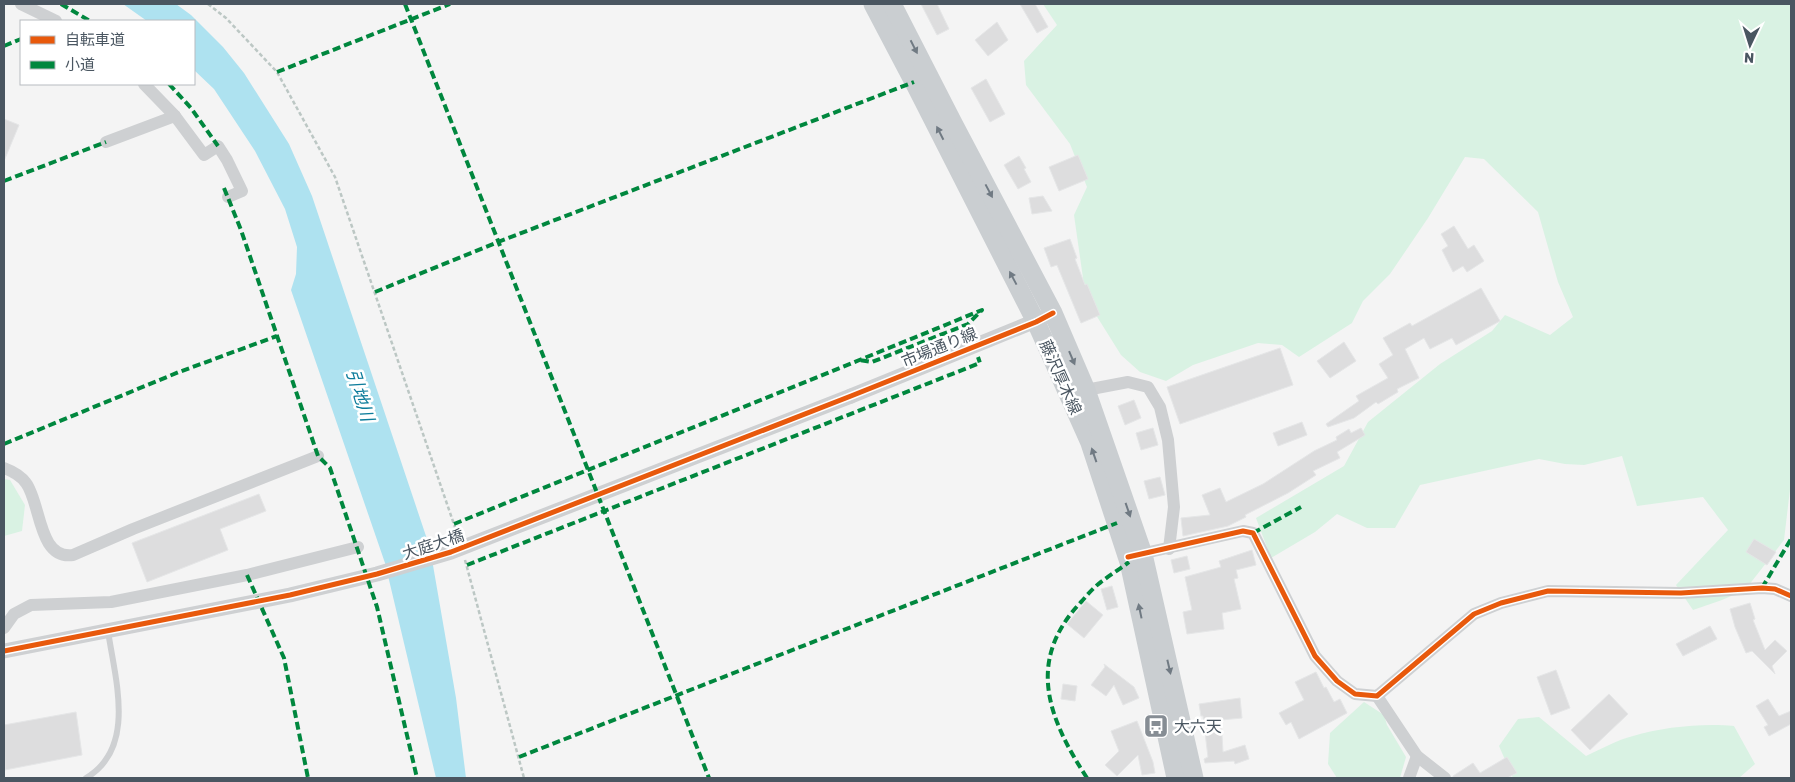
<svg xmlns="http://www.w3.org/2000/svg" width="1795" height="782" font-family="Rubik,'Noto Sans JP',sans-serif">
	<rect width="100%" height="100%" fill="#f4f4f4"/>
	<g fill="#d9f2e3">
		<polygon points="1043,4 1791,4 1791,481 1784,540 1745,590 1722,600 1693,610 1676,585 1728,530 1703,497 1637,506 1622,456 1584,465 1565,464 1539,459 1420,485 1395,528 1367,528 1337,514 1315,532 1271,558 1256,518 1344,466 1368,422 1440,364 1492,331 1505,315 1550,335 1573,317 1558,282 1538,212 1484,159 1465,157 1428,218 1390,274 1363,301 1352,323 1299,357 1282,345 1258,343 1193,365 1166,381 1140,372 1121,355 1086,299 1074,215 1087,187 1070,144 1026,85 1024,61 1057,25"/>
		<polygon points="4,479 10,480 25,505 22,531 4,536"/>
		<polygon points="1364,702 1384,715 1387,725 1406,757 1400,778 1337,778 1328,764 1330,733"/>
		<path d="M1539,717L1586,756C1601,749 1617,740 1633,736C1663,727 1703,723 1734,726L1755,764L1739,778H1513L1499,746L1518,719Z"/>
	</g>
	<polygon fill="#aee2f0" points="123,4 176,4 191,15 223,47 244,73 289,144 312,196 430,548 456,698 466,778 436,778 385,563 291,290 296,274 297,247 285,209 255,151 214,89 194,70 194,21 147,21"/>
	<g fill="#ddddde" stroke="#e5e6e7">
		<polygon points="921,4 937,4 949,29 937,35"/>
		<polygon points="1020,4 1035,4 1048,27 1037,33"/>
		<polygon points="997,22 1008,40 988,56 975,40"/>
		<polygon points="986,79 1005,114 990,122 971,88"/>
		<polygon points="4,119 19,125 4,161"/>
		<polygon points="1078,155 1088,179 1059,191 1049,167"/>
		<polygon points="1019,156 1026,168 1024,169 1031,182 1018,189 1004,165"/>
		<polygon points="1043,196 1052,211 1032,214 1029,198"/>
		<polygon points="1454,226 1468,249 1474,245 1484,261 1467,272 1463,266 1453,272 1442,250 1448,246 1441,234"/>
		<polygon points="1070,239 1077,258 1075,259 1085,285 1087,284 1100,315 1081,323 1057,265 1051,267 1044,248"/>
		<polygon points="1481,288 1500,321 1456,345 1452,338 1430,349 1424,338 1405,349 1419,378 1397,389 1398,392 1378,404 1376,402 1354,418 1328,427 1326,424 1359,401 1356,396 1388,378 1379,364 1393,355 1383,338 1410,323 1412,326"/>
		<polygon points="1344,342 1356,361 1330,378 1317,361"/>
		<polygon points="1280,348 1293,385 1180,424 1167,387"/>
		<polygon points="1134,400 1141,418 1125,425 1118,406"/>
		<polygon points="1302,422 1307,435 1278,446 1273,433"/>
		<polygon points="1153,428 1158,445 1141,450 1136,433"/>
		<polygon points="1361,428 1365,435 1337,452 1340,458 1313,471 1316,475 1288,493 1245,515 1246,517 1228,526 1183,536 1181,518 1210,515 1202,495 1220,488 1226,502 1263,484 1314,451 1337,440 1336,437 1349,429 1351,433"/>
		<polygon points="1160,477 1165,495 1149,499 1144,481"/>
		<polygon points="259,494 266,511 220,529 228,550 147,582 132,543"/>
		<polygon points="1754,539 1776,552 1767,565 1746,552"/>
		<polygon points="1252,550 1256,565 1236,570 1238,578 1234,579 1241,609 1222,613 1224,629 1187,634 1183,612 1192,610 1185,577 1221,567 1219,561"/>
		<polygon points="1187,556 1190,569 1174,573 1171,560"/>
		<polygon points="1112,586 1118,607 1107,610 1101,589"/>
		<polygon points="1086,601 1103,615 1084,638 1067,624"/>
		<polygon points="1750,603 1755,619 1753,620 1765,650 1775,640 1787,651 1772,666 1775,674 1752,651 1746,653 1735,627 1730,609"/>
		<polygon points="1710,626 1717,639 1683,656 1676,644"/>
		<polygon points="1104,664 1134,687 1139,698 1123,705 1114,685 1106,696 1091,685 1105,667"/>
		<polygon points="1556,670 1570,708 1551,715 1537,677"/>
		<polygon points="1316,672 1324,688 1326,687 1334,702 1340,699 1347,713 1299,739 1291,722 1286,725 1279,713 1304,700 1295,682"/>
		<polygon points="1063,684 1077,686 1075,701 1061,699"/>
		<polygon points="1609,694 1628,714 1590,750 1571,730"/>
		<polygon points="1240,698 1242,718 1221,720 1223,752 1245,745 1249,759 1235,764 1234,761 1205,763 1204,759 1208,757 1203,716 1201,716 1199,704"/>
		<polygon points="1768,699 1779,716 1791,711 1791,724 1769,736 1764,727 1768,725 1756,706"/>
		<polygon points="76,712 82,755 5,770 4,725"/>
		<polygon points="1137,721 1153,762 1155,773 1142,775 1138,755 1117,776 1105,765 1119,751 1111,731"/>
		<polygon points="1507,757 1517,773 1507,778 1453,778 1453,776 1473,763 1480,773"/>
	</g>
	<g fill="none" stroke-linecap="round" stroke-linejoin="round">
		<g stroke="#bcc7c4" stroke-width="2.5" stroke-dasharray="4 2.5" stroke-linecap="butt">
			<polyline points="208,4 226,18 277,72 335,177 458,536"/>
			<polyline points="465,560 524,778"/>
		</g>
		<path stroke="#ced0d2" stroke-width="6" d="M86,778C137,748 115,679 108,631"/>
		<g stroke="#ced0d2" stroke-width="12">
			<polyline points="21,4 56,21"/>
			<polyline points="144,84 175,116 204,155 218,146 227,160 242,191 228,197"/>
			<polyline points="106,142 175,116"/>
			<polyline points="1086,390 1128,382 1148,387 1160,407 1168,440 1174,507 1169,549"/>
			<path d="M4,468C12,471 21,476 26,483C41,503 38,560 73,555L133,529L318,456"/>
			<polyline points="1136,555 1243,531 1253,533 1315,656 1337,681 1355,694 1377,696 1474,614 1501,603 1548,591 1681,593 1762,588 1775,589 1791,596"/>
			<polyline points="4,628 14,614 31,605 111,602 247,575 358,547"/>
			<polyline points="1377,696 1417,756 1445,778"/>
			<polyline points="1409,778 1417,756"/>
		</g>
		<polyline stroke="#ced0d2" stroke-width="15" points="851,396 1045,317"/>
		<g stroke="#caced1" stroke-width="19">
			<polyline points="873,4 914,82 1036,322 1090,443 1129,562 1176,778"/>
			<polyline points="892,4 953,123 1053,313 1086,390 1143,554 1194,778"/>
		</g>
		<polyline stroke="#ced0d2" stroke-width="15" points="4,651 290,595 377,574 451,552 851,396"/>
		<g stroke="#00873e" stroke-width="4" stroke-dasharray="8 4" stroke-linecap="butt">
			<polyline points="61,4 90,21"/>
			<polyline points="405,4 709,778"/>
			<polyline points="4,46 21,39"/>
			<polyline points="277,72 450,4"/>
			<polyline points="169,84 191,108 218,146"/>
			<polyline points="4,181 106,142"/>
			<polyline points="224,188 241,230 318,456 330,468 377,607 417,778"/>
			<polyline points="375,292 498,242 914,82"/>
			<polyline points="4,444 179,372 277,336"/>
			<path d="M454,524C630,453 806,382 982,310L968,324L872,362L860,360"/>
			<polyline points="1253,533 1301,507"/>
			<polyline points="467,565 980,363 978,357"/>
			<polyline points="247,575 284,658 308,778"/>
			<polyline points="1762,588 1791,539"/>
			<polyline points="519,757 1117,523"/>
			<path d="M1087,778C1048,718 1025,660 1082,601C1088,594 1094,587 1101,582C1110,575 1120,569 1129,562"/>
		</g>
		<defs>
			<g id="cycleway">
				<polyline points="1128,557 1243,531 1253,533 1315,656 1337,681 1355,694 1377,696 1474,614 1501,603 1548,591 1681,593 1762,588 1775,589 1791,596"/>
				<polyline points="4,651 290,595 377,574 451,552 851,396 1036,322 1053,313"/>
			</g>
		</defs>
		<use href="#cycleway" stroke="#fff" stroke-width="8"/>
		<use href="#cycleway" stroke="#e8590c" stroke-width="5"/>
	</g>
	<defs><path id="oneway-solid" d="M-6-.8H1V-3.2L6.5 0L1 3.2V.8H-6Z" transform="scale(1.25)"/></defs>
	<g fill="#707a83">
		<use href="#oneway-solid" transform="translate(914 47) rotate(63)"/>
		<use href="#oneway-solid" transform="translate(940 133) rotate(-117)"/>
		<use href="#oneway-solid" transform="translate(989 191) rotate(62)"/>
		<use href="#oneway-solid" transform="translate(1013 278) rotate(-118)"/>
		<use href="#oneway-solid" transform="translate(1072 358) rotate(67)"/>
		<use href="#oneway-solid" transform="translate(1094 455) rotate(-109)"/>
		<use href="#oneway-solid" transform="translate(1128 510) rotate(71)"/>
		<use href="#oneway-solid" transform="translate(1140 611) rotate(-102)"/>
		<use href="#oneway-solid" transform="translate(1169 667) rotate(77)"/>
	</g>
	<defs>
		<symbol id="bus-square" viewBox="-11 -11 22 22"><rect x="-9" y="-9" width="18" height="18" rx="4" fill="#868d94" stroke="#fff"/><path d="M-5-6H5V4H4V6H2V4H-2V6H-4V4H-5ZM-3.5-4V0h7V-4ZM-3.5 1.2v1.5H-2V1.2ZM2 1.2v1.5H3.5V1.2Z" fill="#fff"/></symbol>
	</defs>
	<g fill-rule="evenodd">
		<use href="#bus-square" x="1142" y="712" width="28" height="28"/>
	</g>
	<g text-anchor="middle" stroke-width="5" stroke-linejoin="round" paint-order="stroke">
		<g font-size="16" fill="#4a5661" stroke="#fff">
			<text transform="translate(939 347) rotate(-22)" y="6">市場通り線</text>
			<text transform="translate(1061 377) rotate(66)" y="6">藤沢厚木線</text>
			<text transform="translate(433 544) rotate(-18)" y="6">大庭大橋</text>
		</g>
		<g font-size="16" fill="#4a5661" stroke="#fff" text-anchor="start">
			<text x="1174" y="732">大六天</text>
		</g>
		<g font-size="18" font-style="italic" fill="#0c7c9b" stroke="#fff">
			<text transform="translate(360 395) rotate(73)" y="6">引地川</text>
		</g>
	</g>
	<rect width="1795" height="782" fill="none" stroke="#4a5661" stroke-width="10"/>
	<rect x="20" y="20" width="175" height="65" fill="#ffffff" stroke="#b7bbc0"/>
	<rect x="30" y="36" width="25" height="8" fill="#e8590c" stroke="#b7bbc0"/>
	<text x="65" y="45" font-size="15" fill="#4a5661">自転車道</text>
	<rect x="30" y="61" width="25" height="8" fill="#00873e" stroke="#b7bbc0"/>
	<text x="65" y="70" font-size="15" fill="#4a5661">小道</text>
	<g transform="translate(1750 45) rotate(184)" stroke="#ffffff" stroke-width="4" paint-order="stroke">
	<path d="M0-4L9 19L0 12L-9 19Z" fill="#4a5661"/>
	<text y="-8" font-size="14" font-weight="bold" text-anchor="middle" fill="#4a5661">N</text>
	</g>
</svg>
